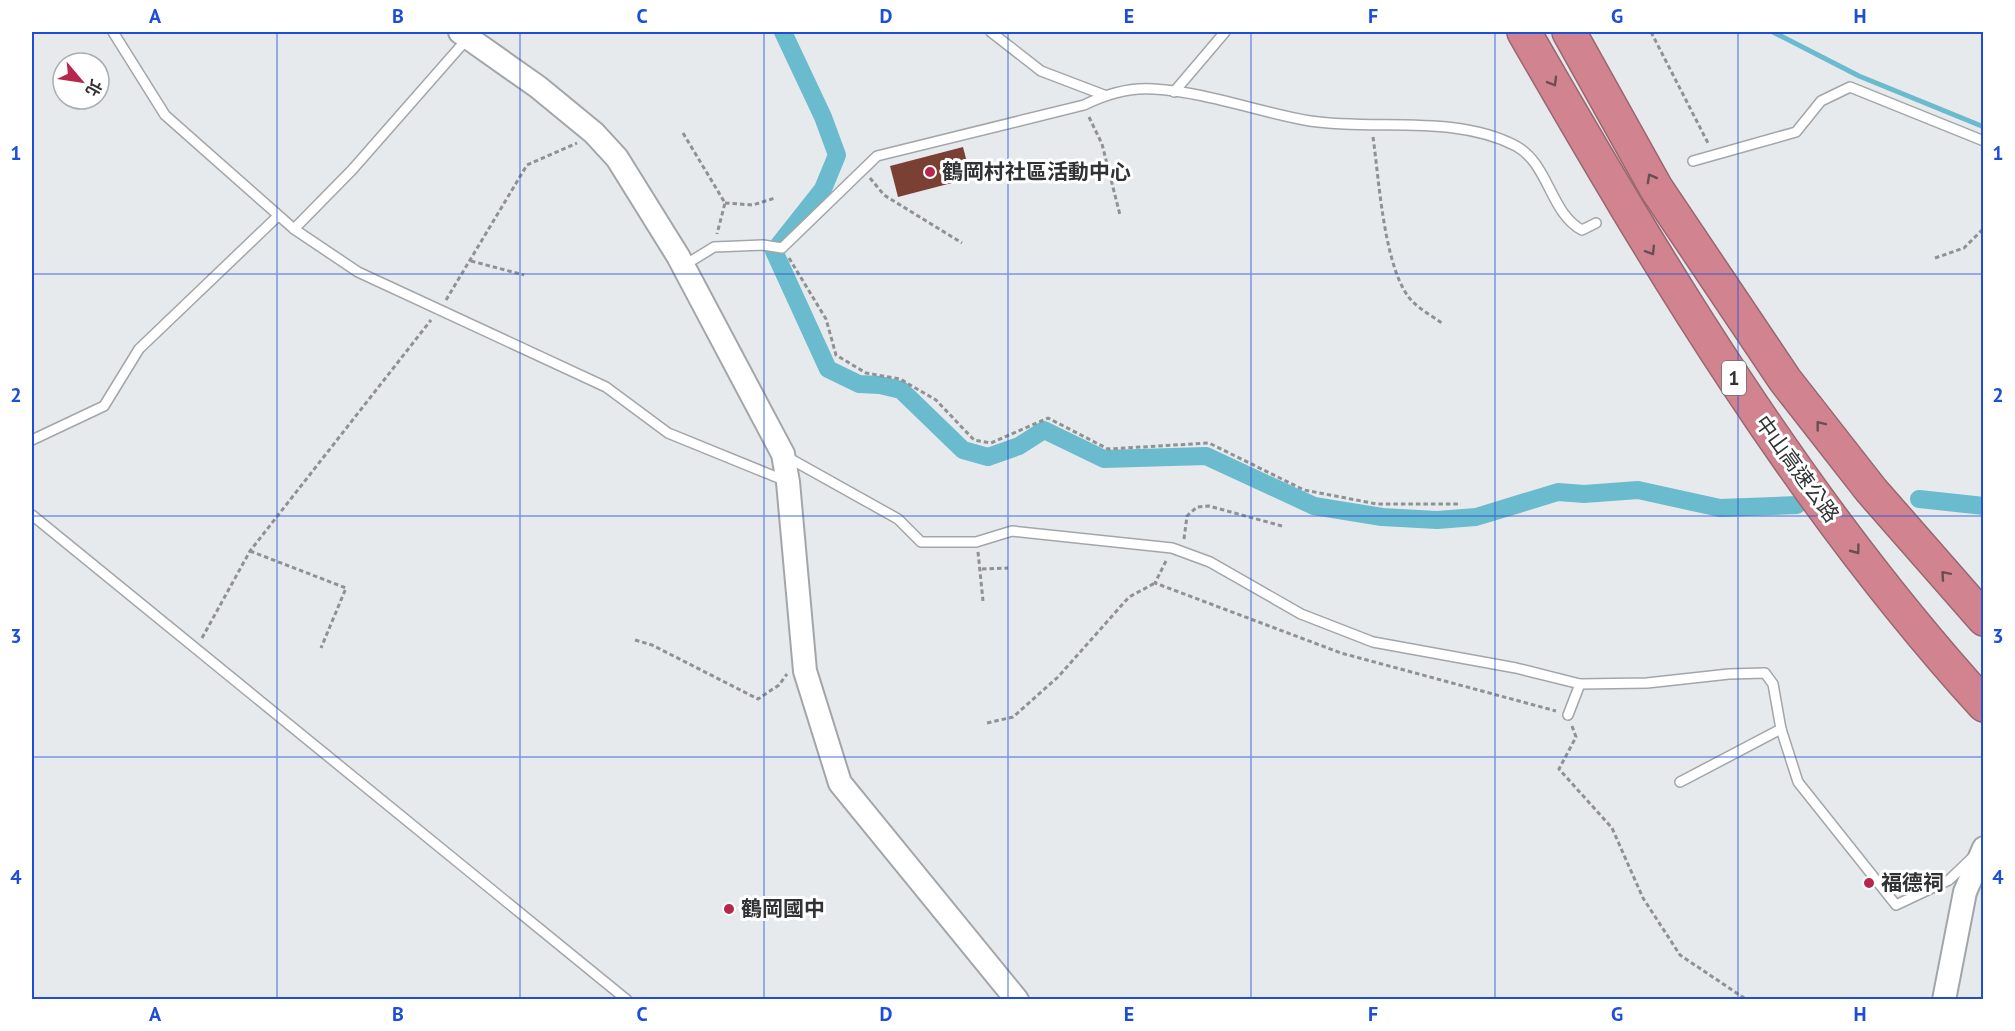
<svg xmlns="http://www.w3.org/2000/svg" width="2015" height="1031" font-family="'PT Sans','Noto Sans TC',sans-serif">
	<rect width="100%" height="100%" fill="#e7eaed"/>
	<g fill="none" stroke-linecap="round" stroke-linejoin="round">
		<polyline stroke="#6bbbce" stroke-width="5" points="1773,32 1859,76 1984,127"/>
		<g stroke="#6bbbce" stroke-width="18">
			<polyline points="783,32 823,117 837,155 823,189 774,251 828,369 859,384 880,385 901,390 963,450 988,457 1019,446 1044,430 1104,459 1206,456 1314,506 1382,517 1437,520 1476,517 1558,492 1584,494 1638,490 1720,508 1797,505"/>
			<polyline points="1919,499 1984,506"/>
		</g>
	</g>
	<polygon fill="#7a4034" points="963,147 971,178 898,197 890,166"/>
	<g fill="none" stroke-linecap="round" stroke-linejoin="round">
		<defs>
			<g id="service">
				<polyline points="113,32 165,115 294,229 358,272 606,387 668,433 786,481"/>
				<polyline points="991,32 1041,71 1104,95"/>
				<polyline points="1174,92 1225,32"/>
				<polyline points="1693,161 1796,132 1821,101 1850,87 1984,141"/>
				<polyline points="294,229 352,170 467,39"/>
				<path d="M683,266L714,247L763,245L782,248L877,156L1084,105C1104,95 1130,87 1154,89C1206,92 1258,112 1310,121C1376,131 1455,114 1516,146C1549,164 1550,213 1582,230L1596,223"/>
				<polyline points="32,440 104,406 139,349 278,216"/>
				<polyline points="787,457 898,519 921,542 976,542 1012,531 1172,548 1210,562 1301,614 1373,642 1516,668 1580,684"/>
				<polyline points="32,515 627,1000"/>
				<polyline points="1568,715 1580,684 1647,683 1729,674 1765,673 1773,684 1781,729 1798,782 1896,905 1949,880 1973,857"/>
				<polyline points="1680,782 1781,729"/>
			</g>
			<g id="tertiary">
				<polyline points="460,32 538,87 594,133 617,158 678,256 783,454 788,482 805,671 840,783 1017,1000"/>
				<polyline points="1944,1000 1965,892 1984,848"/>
			</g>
			<g id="motorway">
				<path d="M1524,32C1659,267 1800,503 1984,705"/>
				<polyline points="1569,32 1656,188 1785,380 1871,490 1984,619"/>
			</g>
		</defs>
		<use href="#service" stroke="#a3a6a9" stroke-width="12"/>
		<use href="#tertiary" stroke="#a3a6a9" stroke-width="26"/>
		<use href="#motorway" stroke="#99676f" stroke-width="36"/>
		<g stroke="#8f9194" stroke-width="3" stroke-dasharray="4.5 3" stroke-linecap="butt">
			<polyline points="1651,32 1709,145"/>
			<polyline points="1089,117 1102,144 1120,215"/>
			<polyline points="683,133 725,203 717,234"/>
			<path d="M1373,137C1379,178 1384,274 1413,302C1422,311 1434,317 1443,324"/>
			<polyline points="870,178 884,195 962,243"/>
			<polyline points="725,203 753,205 775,198"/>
			<polyline points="789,258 826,319 836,355 866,373 900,379 936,400 974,440 991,443 1048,418 1108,449 1209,443 1304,490 1377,504 1461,504"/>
			<polyline points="1935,258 1964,248 1984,228"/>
			<polyline points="471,261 524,275"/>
			<polyline points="446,300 527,165 577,143"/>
			<polyline points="1184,539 1187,516 1197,507 1209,506 1282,526"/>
			<polyline points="250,551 346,588 321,648"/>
			<polyline points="978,552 983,601"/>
			<polyline points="1166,561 1155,583 1341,653 1556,711"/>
			<polyline points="982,569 1008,568"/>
			<polyline points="202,638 250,551 431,320"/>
			<polyline points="635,640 652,645 758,699 779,685 787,674"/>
			<polyline points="987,723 1013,717 1058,677 1129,597 1155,583"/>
			<polyline points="1572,726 1576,737 1559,769 1612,828 1643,898 1680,955 1747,1000"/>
		</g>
		<use href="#service" stroke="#fff" stroke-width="9"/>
		<use href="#tertiary" stroke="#fff" stroke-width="22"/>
		<use href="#motorway" stroke="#d18490" stroke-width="33"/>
	</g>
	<defs><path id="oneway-chevron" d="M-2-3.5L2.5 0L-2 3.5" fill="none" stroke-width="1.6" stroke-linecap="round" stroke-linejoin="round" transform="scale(1.5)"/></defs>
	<g stroke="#684f54">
		<use href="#oneway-chevron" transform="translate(1553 82) rotate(60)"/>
		<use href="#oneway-chevron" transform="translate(1651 178) rotate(-119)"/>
		<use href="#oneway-chevron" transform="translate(1651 251) rotate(58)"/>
		<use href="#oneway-chevron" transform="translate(1820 425) rotate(-128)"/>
		<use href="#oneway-chevron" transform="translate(1856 550) rotate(53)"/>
		<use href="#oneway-chevron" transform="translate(1945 575) rotate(-131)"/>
	</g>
	<path fill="none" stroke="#1d4ed8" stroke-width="1.5" stroke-opacity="0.55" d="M277,32V1000M520,32V1000M764,32V1000M1008,32V1000M1251,32V1000M1495,32V1000M1738,32V1000M32,274H1984M32,516H1984M32,757H1984"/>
	<g fill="#b7264b" stroke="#fff" stroke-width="2">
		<circle cx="930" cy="172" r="6"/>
		<circle cx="1869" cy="883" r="6"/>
		<circle cx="729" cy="909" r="6"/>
	</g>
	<g text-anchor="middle" stroke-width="6" stroke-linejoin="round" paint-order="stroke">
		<rect fill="#fff" stroke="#6e7070" stroke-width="1.5" x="1722" y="361" width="24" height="34" rx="4.5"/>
		<g font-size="20" font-weight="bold" fill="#303233">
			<text x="1734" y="385">1</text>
		</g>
		<g font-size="21" font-weight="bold" fill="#303233" stroke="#fff" text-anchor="start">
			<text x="942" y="179">鶴岡村社區活動中心</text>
			<text x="1881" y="890">福德祠</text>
			<text x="741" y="916">鶴岡國中</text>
		</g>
		<g font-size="21" fill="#303233" stroke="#fff">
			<text transform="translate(1797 469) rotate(54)" y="7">中山高速公路</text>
		</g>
	</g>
	<rect width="2015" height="1031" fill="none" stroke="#ffffff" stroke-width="66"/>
	<g transform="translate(81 81) rotate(119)"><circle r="28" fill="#ffffff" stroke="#acadad" stroke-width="1.5"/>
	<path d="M0-4.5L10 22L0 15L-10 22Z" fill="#b7264b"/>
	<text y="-9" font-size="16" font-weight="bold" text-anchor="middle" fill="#303233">北</text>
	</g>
	<rect x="33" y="33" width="1949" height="965" fill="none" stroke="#1d4ed8" stroke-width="2"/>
	<g font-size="20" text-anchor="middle" font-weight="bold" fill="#1d4ed8">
		<text x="155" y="23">A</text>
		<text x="398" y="23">B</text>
		<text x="642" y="23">C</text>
		<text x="886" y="23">D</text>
		<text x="1129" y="23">E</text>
		<text x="1373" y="23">F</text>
		<text x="1617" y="23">G</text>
		<text x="1860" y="23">H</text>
		<text x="16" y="160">1</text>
		<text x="1998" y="160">1</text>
		<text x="16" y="402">2</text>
		<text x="1998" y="402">2</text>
		<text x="16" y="643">3</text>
		<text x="1998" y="643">3</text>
		<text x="16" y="884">4</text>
		<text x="1998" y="884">4</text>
		<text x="155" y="1021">A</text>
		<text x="398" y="1021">B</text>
		<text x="642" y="1021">C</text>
		<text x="886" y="1021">D</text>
		<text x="1129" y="1021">E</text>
		<text x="1373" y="1021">F</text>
		<text x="1617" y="1021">G</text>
		<text x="1860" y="1021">H</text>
	</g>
</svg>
